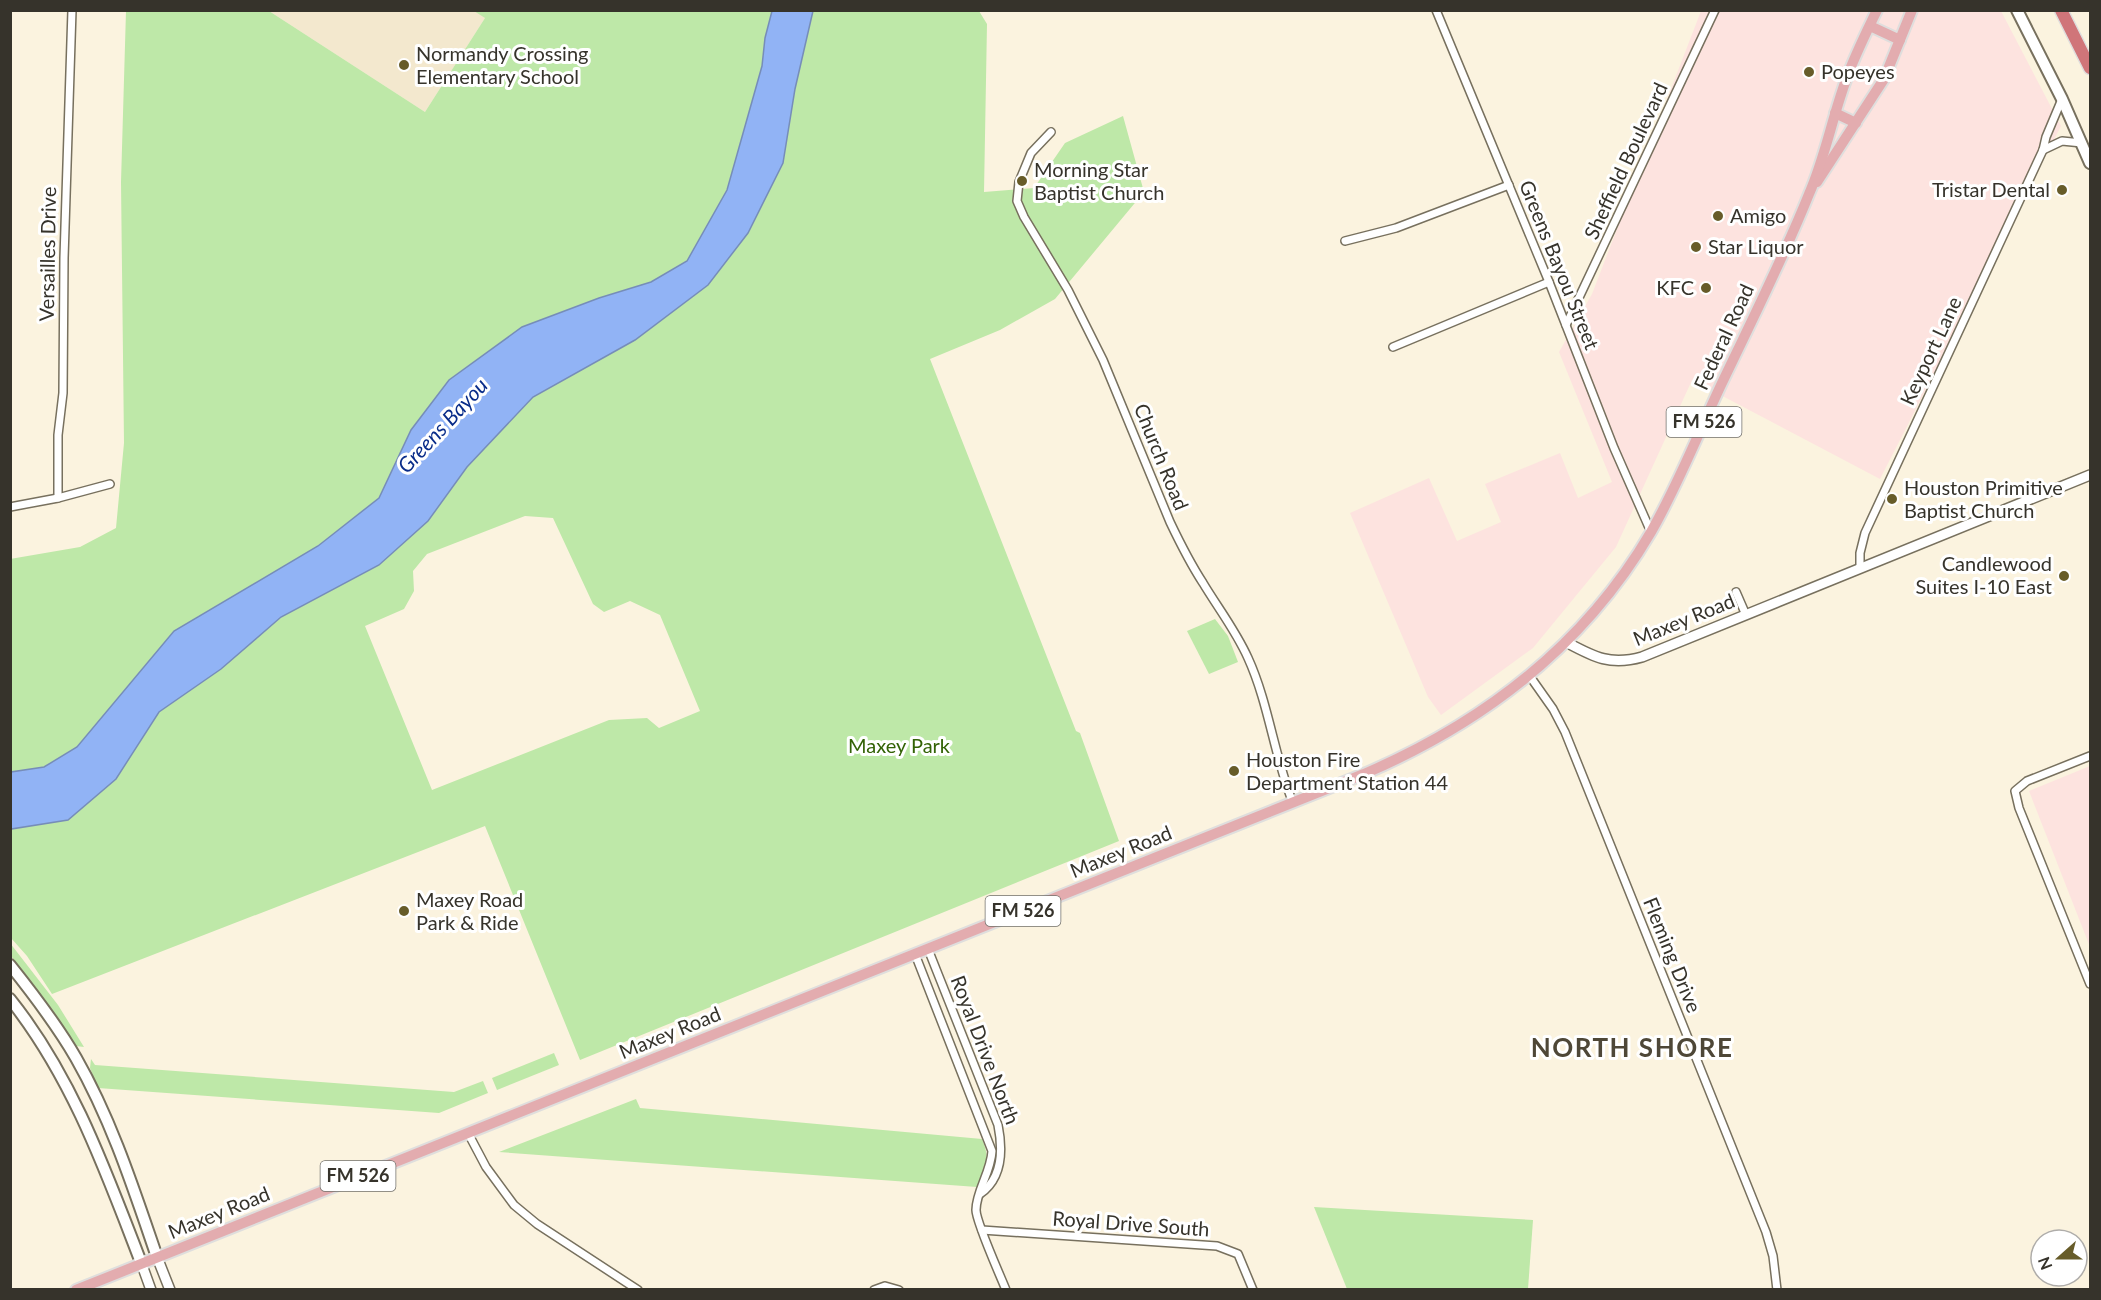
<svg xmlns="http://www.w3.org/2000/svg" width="2101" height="1300" font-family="Lato,sans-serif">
	<rect width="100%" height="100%" fill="#fbf3df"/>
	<g fill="#fde3df">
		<polygon points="1701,11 2001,11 2061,126 1880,479 1692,380 1616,547 1533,648 1441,715 1428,697 1350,513 1429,478 1457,541 1501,522 1485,484 1560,453 1578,498 1612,482 1559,352 1592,294"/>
		<polygon points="2090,766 2090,947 2029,791"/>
	</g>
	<polygon fill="#f3e8ce" points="474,10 485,18 425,112 269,11"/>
	<g fill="#bee8a8" fill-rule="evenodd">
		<polygon points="126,11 269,11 425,112 485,18 474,11 772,11 765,38 762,66 727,190 687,261 651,282 632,288 411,430 379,498 318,546 174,631 77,747 44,767 11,772 10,559 80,547 116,528 124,443 121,182"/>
		<path d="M813,11H979L987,24L984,192L1034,188L1065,143L1123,116L1144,192L1055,299L1000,330L930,359L1076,731L1080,733L1119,841L580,1060L485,826L52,994L27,956L11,938V829L68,820L116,779L159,712L221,669L281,617L379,565L428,521L467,467L533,397L635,340L708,285L783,163L795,89ZM525,516L553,518L593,604L604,612L630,601L660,615L700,711L659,728L647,718L609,720L432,790L365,626L404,609L414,591L413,571L427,554Z"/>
		<polygon points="1215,619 1228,636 1238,662 1209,674 1187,631"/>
		<polygon points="10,943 58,1005 84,1047 76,1046 51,1008 11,956"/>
		<polygon points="554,1053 559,1065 497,1090 492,1078"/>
		<polygon points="91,1059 95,1065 454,1092 483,1081 488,1093 439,1113 98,1088 90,1068"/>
		<path d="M636,1099L640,1108L982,1139C991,1160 986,1168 977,1187L499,1152Z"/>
		<polygon points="1314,1207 1533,1220 1528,1289 1347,1289"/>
	</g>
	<polygon fill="#91b3f5" stroke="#768db8" stroke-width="1.5" points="772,11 813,11 795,89 783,163 748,233 708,285 635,340 533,397 467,467 428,521 379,565 281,617 221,669 159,712 116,779 68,820 11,829 11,772 44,767 77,747 174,631 318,546 379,498 411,430 449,380 522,327 599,298 651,282 687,261 727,190 762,66 765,38"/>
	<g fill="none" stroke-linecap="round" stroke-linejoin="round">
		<defs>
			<g id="minor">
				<polyline points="1436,10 1549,282 1614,448 1651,532"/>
				<path d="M1051,132L1031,153L1019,182L1017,201L1024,217L1068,290L1103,360L1170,522C1180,543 1190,563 1203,583C1218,608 1236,631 1248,658C1269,704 1274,756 1293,803"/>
				<polyline points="2043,150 2062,141 2082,143"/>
				<polyline points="1345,241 1396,228 1509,185"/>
				<polyline points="1566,325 1715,10"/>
				<polyline points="1393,347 1549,282"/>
				<polyline points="58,498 58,435 63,393 64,258 72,10"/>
				<polyline points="10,507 58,498 110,484"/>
				<polyline points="1860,568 1860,553 1865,533 2043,150 2046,137 2062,99"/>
				<polyline points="1736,592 1746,615"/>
				<polyline points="1529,675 1553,709 1565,732 1766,1232 1773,1256 1777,1290"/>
				<polyline points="2090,756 2027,781 2015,791 2019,808 2090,984"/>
				<path d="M928,949L998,1125C1003,1150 1003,1178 980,1194"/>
				<path d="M915,954L992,1151C991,1172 976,1191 976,1210C976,1222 1000,1275 1006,1290"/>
				<polyline points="468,1133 486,1167 514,1205 537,1224 638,1290"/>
				<polyline points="982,1230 1217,1246 1238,1254 1253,1290"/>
				<polyline points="874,1290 885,1286 899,1290"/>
			</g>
			<g id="tertiary">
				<path d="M1566,642C1594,657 1610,666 1642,657L2090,475"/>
				<polyline points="157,1257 170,1290"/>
				<polyline points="142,1265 151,1290"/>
			</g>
			<g id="secondary">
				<polyline points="2017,10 2062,99 2090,163"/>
				<path d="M10,965C34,995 57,1025 76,1058C112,1121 134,1190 157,1257"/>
				<path d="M10,999C73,1078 106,1172 142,1265"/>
			</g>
			<g id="primary">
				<polyline points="1870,26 1900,40"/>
				<polyline points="1835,113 1856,123"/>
				<polyline points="1817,182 1884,79 1912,10"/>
				<path d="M76,1290L1364,774C1483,723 1585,645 1651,532C1678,485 1698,434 1721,385C1751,322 1783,259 1809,194C1825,158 1832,118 1846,80C1854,57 1866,33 1877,10"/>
			</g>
			<polyline id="motorway" points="2061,10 2090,68"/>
		</defs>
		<use href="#minor" stroke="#77705e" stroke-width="10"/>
		<use href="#tertiary" stroke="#77705e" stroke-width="12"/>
		<use href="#secondary" stroke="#77705e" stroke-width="14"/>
		<use href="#primary" stroke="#dfdedd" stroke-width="14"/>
		<use href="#motorway" stroke="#dfdedd" stroke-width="15"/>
		<use href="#minor" stroke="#fff" stroke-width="7"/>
		<use href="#tertiary" stroke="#fff" stroke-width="9"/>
		<use href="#secondary" stroke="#fff" stroke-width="10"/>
		<use href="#primary" stroke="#e3acaf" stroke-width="10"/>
		<use href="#motorway" stroke="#d07579" stroke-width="12"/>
	</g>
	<g fill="#675c29" stroke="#fff" stroke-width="2">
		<circle cx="404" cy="65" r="6"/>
		<circle cx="1809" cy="72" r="6"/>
		<circle cx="1022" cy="181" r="6"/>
		<circle cx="2062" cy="190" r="6"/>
		<circle cx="1718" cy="216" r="6"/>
		<circle cx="1696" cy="247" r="6"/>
		<circle cx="1706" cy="288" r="6"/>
		<circle cx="1892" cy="499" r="6"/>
		<circle cx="2064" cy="576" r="6"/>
		<circle cx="1234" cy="771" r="6"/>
		<circle cx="404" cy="911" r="6"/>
	</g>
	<g text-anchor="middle" stroke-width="6" stroke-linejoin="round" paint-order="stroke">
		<g fill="#fff" stroke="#72706b" stroke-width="1.5">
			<rect x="1666.5" y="407" width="75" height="30" rx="4.5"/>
			<rect x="985.5" y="896" width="75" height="30" rx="4.5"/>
			<rect x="320.5" y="1161" width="75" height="30" rx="4.5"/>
		</g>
		<g font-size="18" font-weight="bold" fill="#36332b">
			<text x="1704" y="428">FM 526</text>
			<text x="1023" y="917">FM 526</text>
			<text x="358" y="1182">FM 526</text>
		</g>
		<g font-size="20" fill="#36332b" stroke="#fff" text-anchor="start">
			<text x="416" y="61">Normandy Crossing<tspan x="416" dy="23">Elementary School</tspan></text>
			<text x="1821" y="79">Popeyes</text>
			<text x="1034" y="177">Morning Star<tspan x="1034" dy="23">Baptist Church</tspan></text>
			<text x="2050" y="197" text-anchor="end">Tristar Dental</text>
			<text x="1730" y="223">Amigo</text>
			<text x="1708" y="254">Star Liquor</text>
			<text x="1694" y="295" text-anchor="end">KFC</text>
			<text x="1904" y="495">Houston Primitive<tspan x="1904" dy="23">Baptist Church</tspan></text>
			<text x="2052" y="571" text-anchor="end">Candlewood<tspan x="2052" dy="23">Suites I-10 East</tspan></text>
			<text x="1246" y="767">Houston Fire<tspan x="1246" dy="23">Department Station 44</tspan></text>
			<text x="416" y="907">Maxey Road<tspan x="416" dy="23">Park &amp; Ride</tspan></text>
		</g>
		<g font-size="20" fill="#36332b" stroke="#fff">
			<text transform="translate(1626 161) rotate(-65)" y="7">Sheffield Boulevard</text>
			<text transform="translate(48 254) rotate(-89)" y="7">Versailles Drive</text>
			<text transform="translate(1559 265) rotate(68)" y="7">Greens Bayou Street</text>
			<text transform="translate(1724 337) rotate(-65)" y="7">Federal Road</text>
			<text transform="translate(1931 351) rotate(-65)" y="7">Keyport Lane</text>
			<text transform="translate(1161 457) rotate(68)" y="7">Church Road</text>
			<text transform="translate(1684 620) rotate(-22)" y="7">Maxey Road</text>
			<text transform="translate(1121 852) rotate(-22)" y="7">Maxey Road</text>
			<text transform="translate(1672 955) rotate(68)" y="7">Fleming Drive</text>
			<text transform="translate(670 1033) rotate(-22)" y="7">Maxey Road</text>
			<text transform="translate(985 1050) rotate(69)" y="7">Royal Drive North</text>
			<text transform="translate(219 1213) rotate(-22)" y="7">Maxey Road</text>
			<text transform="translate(1131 1224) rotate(4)" y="7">Royal Drive South</text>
		</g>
		<g font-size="20" fill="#336306" stroke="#fff">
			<text x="899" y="753">Maxey Park</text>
		</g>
		<g font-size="21" font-style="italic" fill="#092c89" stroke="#fff">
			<text transform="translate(443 426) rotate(-47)" y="7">Greens Bayou</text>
		</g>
		<g font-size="26" font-weight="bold" letter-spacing="1.5" fill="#4e4737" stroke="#fff">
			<text x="1632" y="1057">NORTH SHORE</text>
		</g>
	</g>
	<rect width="2101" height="1300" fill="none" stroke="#36332b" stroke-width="24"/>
	<g transform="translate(2059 1258) rotate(249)"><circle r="28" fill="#ffffff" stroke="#afadaa" stroke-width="1.5"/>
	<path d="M0-4.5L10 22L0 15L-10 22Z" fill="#675c29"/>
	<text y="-9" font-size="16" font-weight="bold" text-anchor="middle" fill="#36332b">N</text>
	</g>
</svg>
